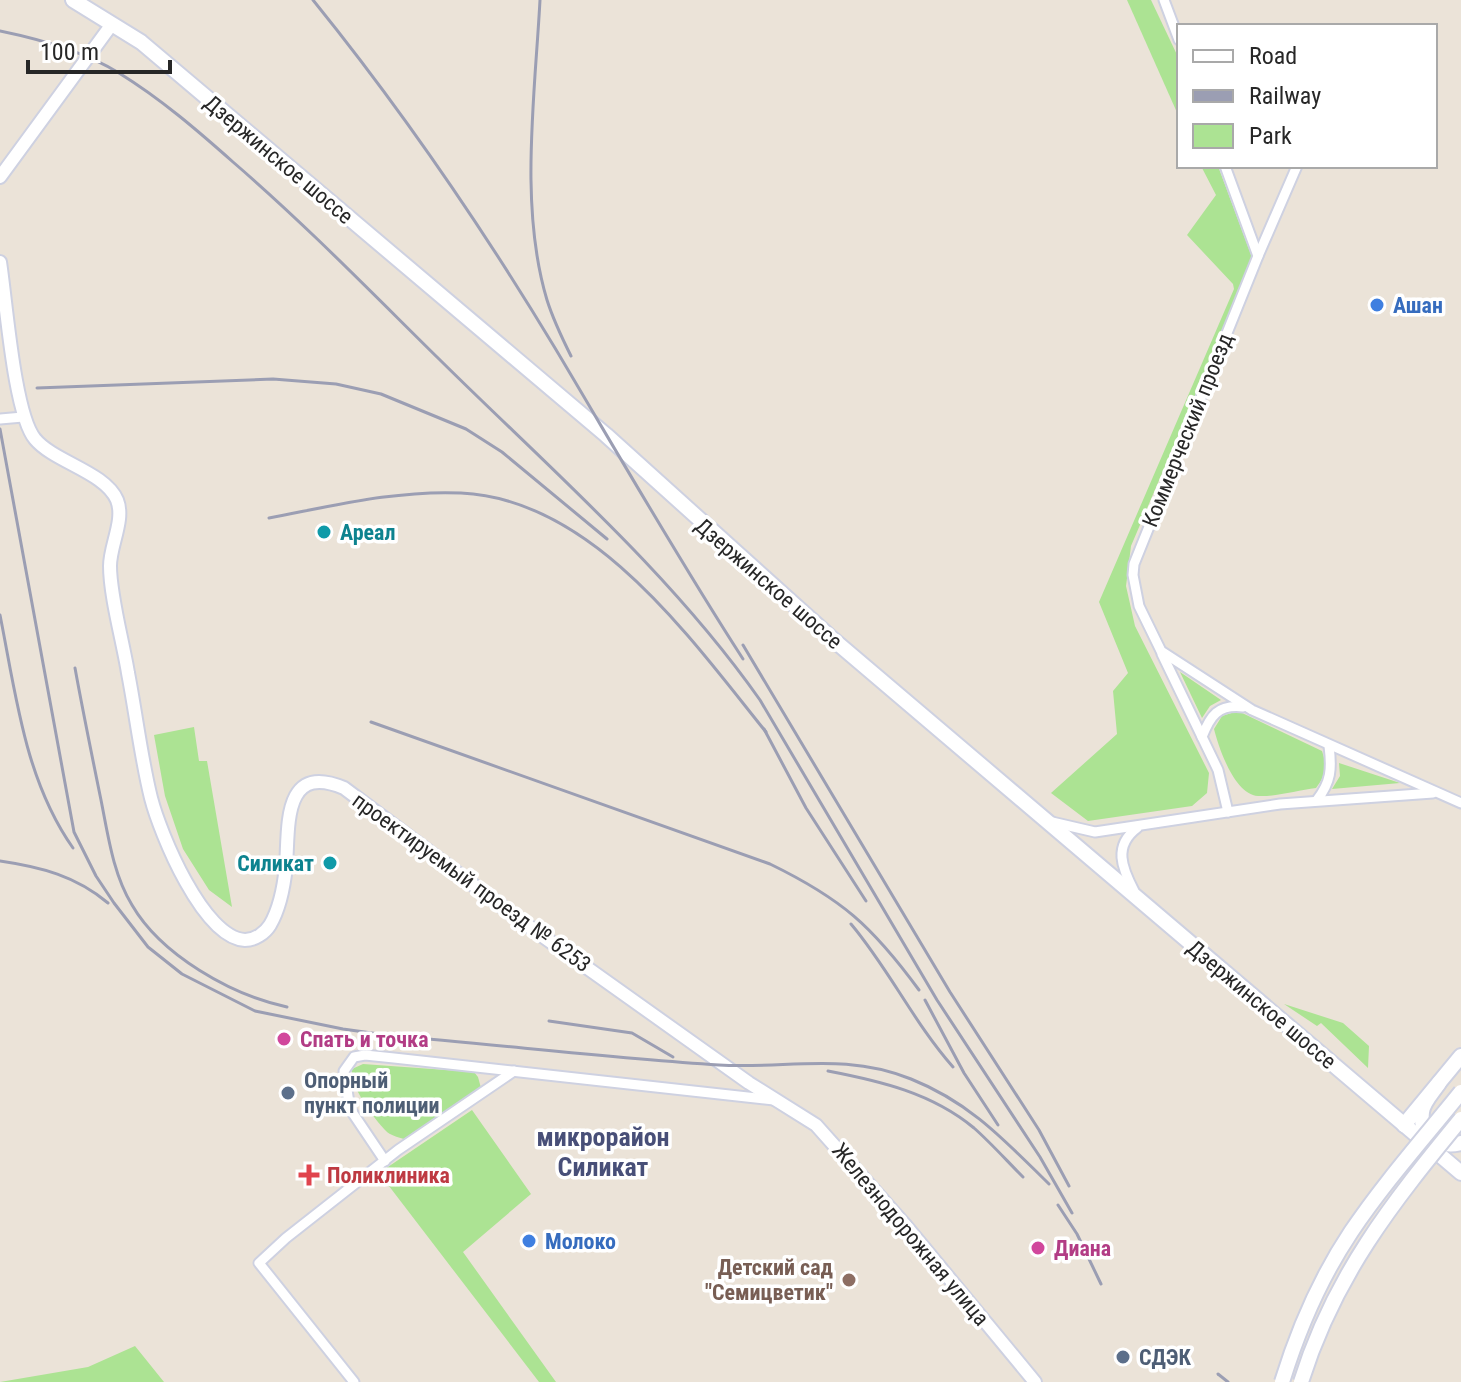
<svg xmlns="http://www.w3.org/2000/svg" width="1461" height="1382" font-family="'Roboto Condensed',sans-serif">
	<rect width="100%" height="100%" fill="#ebe3d8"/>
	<g fill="#ace393">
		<polygon points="1127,0 1151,0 1179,59 1179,117"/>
		<polygon points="1201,166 1218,166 1253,260 1131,546 1126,586 1135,626 1209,773 1207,793 1192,806 1088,821 1051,793 1117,734 1113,691 1128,673 1099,602 1234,289 1233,284 1187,235 1216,195"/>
		<polygon points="1180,672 1221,700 1210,706 1202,718"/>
		<path d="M1238,711L1322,751C1327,766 1326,775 1316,788C1298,790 1276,797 1258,796C1235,795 1219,749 1214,729L1222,716Z"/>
		<polygon points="194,727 199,761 207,761 232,907 209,890 183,849 165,796 154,735"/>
		<polygon points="1339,763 1400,783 1332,789 1340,776"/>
		<polygon points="1284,1004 1343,1023 1369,1046 1368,1068 1321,1023 1317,1026"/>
		<path d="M363,1064L474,1072L478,1077L481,1088L404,1139C397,1137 390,1135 386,1131C374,1119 349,1085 352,1069Z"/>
		<polygon points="472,1110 531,1194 463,1252 556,1382 539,1382 379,1173"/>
		<polygon points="135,1346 164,1382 0,1382 88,1367"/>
	</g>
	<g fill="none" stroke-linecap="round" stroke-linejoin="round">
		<defs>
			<g id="minor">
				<polyline points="1164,0 1179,40"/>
				<polyline points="1225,166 1258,256 1134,564 1133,575 1139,606 1161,651 1252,710 1461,803"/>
				<polyline points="1258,256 1297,166"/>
				<polyline points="0,419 23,417"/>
				<polyline points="1162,654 1218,770 1228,812"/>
				<path d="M1202,737C1210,716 1218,704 1243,707"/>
				<path d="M1317,800C1331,782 1332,769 1329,746"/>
				<polyline points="1052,822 1095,832 1280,804 1433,793"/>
				<path d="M1134,891C1122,868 1113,846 1137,828"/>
				<polyline points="385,1161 350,1109 344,1071 354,1057 365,1055 394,1058 774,1100"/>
				<polyline points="354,1382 259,1263 286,1238 398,1150 514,1071"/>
			</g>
			<g id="tertiary">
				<polyline points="0,177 112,24"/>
				<path d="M0,262C6,300 14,414 35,439C54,462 105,472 117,500C125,520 110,545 110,566C110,596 123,642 128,673C136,714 141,758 151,798C160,833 203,938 245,940C255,940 265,933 270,925C280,908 284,886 286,866C289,827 282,762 344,788L520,920L749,1083L816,1125L906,1226L1035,1382"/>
			</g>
			<g id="secondary">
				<polyline points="73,0 141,42 606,435 829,636 1461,1173"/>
				<path d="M1439,1083C1434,1091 1423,1102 1422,1112C1419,1135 1440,1149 1461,1143"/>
				<polyline points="1404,1125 1461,1056"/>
			</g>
		</defs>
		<use href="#minor" stroke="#ced1e1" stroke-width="13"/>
		<use href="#tertiary" stroke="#ced1e1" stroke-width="16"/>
		<use href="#secondary" stroke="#ced1e1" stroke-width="18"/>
		<use href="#minor" stroke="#fff" stroke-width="9"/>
		<use href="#tertiary" stroke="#fff" stroke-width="12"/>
		<use href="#secondary" stroke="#fff" stroke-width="14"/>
		<g stroke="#9b9eb3" stroke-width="3">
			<path d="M313,0C402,110 482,227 555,348C617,452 677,557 743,659"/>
			<path d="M540,0C535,95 519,207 547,300C553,319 562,338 571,356"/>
			<path d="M0,31C39,39 85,52 119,73C161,99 197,130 233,162C305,224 371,292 438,358C549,468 670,572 760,700L937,1000L1040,1157L1072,1213"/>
			<polyline points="37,388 273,379 336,384 381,394 466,429 502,452 607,539"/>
			<path d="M0,429L74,832L96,876L114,903L148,947L182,974L255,1011L343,1029L393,1036C502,1045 611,1058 719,1065C787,1069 845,1052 911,1079C971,1103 1005,1141 1049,1184"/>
			<path d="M269,518C333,506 396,490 461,493C593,499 691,639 766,732"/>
			<path d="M0,615C16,695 25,780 73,848"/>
			<polyline points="743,645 950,992 1039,1130 1069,1186"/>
			<path d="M75,668C83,712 92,756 101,800C108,835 113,874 132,905C161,955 231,995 287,1007"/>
			<path d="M371,722L770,864C842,899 872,926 919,990"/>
			<polyline points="764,729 806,808 866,901"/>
			<path d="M0,861C41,867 76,876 108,903"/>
			<path d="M851,924C889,969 914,1023 953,1067"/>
			<polyline points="925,1000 964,1073 998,1125"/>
			<polyline points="549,1021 632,1033 673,1057"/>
			<path d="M828,1071C880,1081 932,1093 974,1128C991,1143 1007,1161 1023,1177"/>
			<polyline points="1058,1205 1077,1234 1101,1284"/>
			<polyline points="1218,1374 1228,1382"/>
		</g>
		<defs>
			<g id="secondary-bridge">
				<path d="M1282,1382C1298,1330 1321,1277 1351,1232C1384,1183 1424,1138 1461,1092"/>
				<path d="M1301,1382C1334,1276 1392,1203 1461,1119"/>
			</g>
		</defs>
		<use href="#secondary-bridge" stroke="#ced1e1" stroke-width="18" stroke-linecap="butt"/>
		<use href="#secondary-bridge" stroke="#fff" stroke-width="14"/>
	</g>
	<g fill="#3f7fe0" stroke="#fff" stroke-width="3">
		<circle cx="1377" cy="305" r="8"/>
		<circle cx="529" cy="1241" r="8"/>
	</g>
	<g fill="#0f9aa8" stroke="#fff" stroke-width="3">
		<circle cx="324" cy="532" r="8"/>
		<circle cx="330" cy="863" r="8"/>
	</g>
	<g fill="#d1479c" stroke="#fff" stroke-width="3">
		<circle cx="284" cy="1039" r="8"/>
		<circle cx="1038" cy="1248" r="8"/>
	</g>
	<g fill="#5c6f8a" stroke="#fff" stroke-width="3">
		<circle cx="288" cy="1093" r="8"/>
		<circle cx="1123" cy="1357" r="8"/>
	</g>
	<path fill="#e0444e" stroke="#fff" stroke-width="3" d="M305 1163h8v8h8v8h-8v8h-8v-8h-8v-8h8z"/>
	<circle fill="#8d6e63" stroke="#fff" stroke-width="3" cx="849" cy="1280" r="8"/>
	<g text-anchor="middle" stroke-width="7" stroke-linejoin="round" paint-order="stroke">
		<g font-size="22" fill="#272727" stroke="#fff">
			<text transform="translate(279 159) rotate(40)" y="8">Дзержинское шоссе</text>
			<text transform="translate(1187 430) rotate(-68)" y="8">Коммерческий проезд</text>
			<text transform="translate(769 583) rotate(41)" y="8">Дзержинское шоссе</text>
			<text transform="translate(472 882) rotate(36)" y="8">проектируемый проезд № 6253</text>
			<text transform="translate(1262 1004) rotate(40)" y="8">Дзержинское шоссе</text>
			<text transform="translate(911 1234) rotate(50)" y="8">Железнодорожная улица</text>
		</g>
		<g font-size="22" font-weight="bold" fill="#366cbe" stroke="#fff" text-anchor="start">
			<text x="1393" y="313">Ашан</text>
			<text x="545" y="1249">Молоко</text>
		</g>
		<g font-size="22" font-weight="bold" fill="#0d838f" stroke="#fff" text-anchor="start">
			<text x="340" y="540">Ареал</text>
			<text x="314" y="871" text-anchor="end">Силикат</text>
		</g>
		<g font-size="22" font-weight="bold" fill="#b23c85" stroke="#fff" text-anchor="start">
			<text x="300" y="1047">Спать и точка</text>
			<text x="1054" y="1256">Диана</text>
		</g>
		<g font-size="22" font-weight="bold" fill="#4e5e75" stroke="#fff" text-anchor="start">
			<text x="304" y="1088">Опорный<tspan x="304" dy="25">пункт полиции</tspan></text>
			<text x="1139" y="1365">СДЭК</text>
		</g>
		<g font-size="22" font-weight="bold" fill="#be3a42" stroke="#fff" text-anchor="start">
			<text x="327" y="1183">Поликлиника</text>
		</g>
		<g font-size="22" font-weight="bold" fill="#785e54" stroke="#fff" text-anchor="end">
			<text x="833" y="1275">Детский сад<tspan x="833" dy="25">"Семицветик"</tspan></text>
		</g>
		<g font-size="26" font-weight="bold" fill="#484f78" stroke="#fff">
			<text x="603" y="1146">микрорайон<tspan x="603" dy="30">Силикат</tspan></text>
		</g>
	</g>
	<rect x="1177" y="24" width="260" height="144" fill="#ffffff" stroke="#a9a9a9" stroke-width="2"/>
	<rect x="1193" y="50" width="40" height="12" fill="#ffffff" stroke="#a9a9a9" stroke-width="2"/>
	<text x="1249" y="64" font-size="24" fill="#272727">Road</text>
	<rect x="1193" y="90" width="40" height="12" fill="#9b9eb3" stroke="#a9a9a9" stroke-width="2"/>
	<text x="1249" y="104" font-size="24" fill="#272727">Railway</text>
	<rect x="1193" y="124" width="40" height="24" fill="#ace393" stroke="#a9a9a9" stroke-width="2"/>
	<text x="1249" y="144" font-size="24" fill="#272727">Park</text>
	<path d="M28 60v12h142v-12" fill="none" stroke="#272727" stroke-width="4"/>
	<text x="40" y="60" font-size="24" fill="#272727" stroke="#ffffff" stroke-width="6" paint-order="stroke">100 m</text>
</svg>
